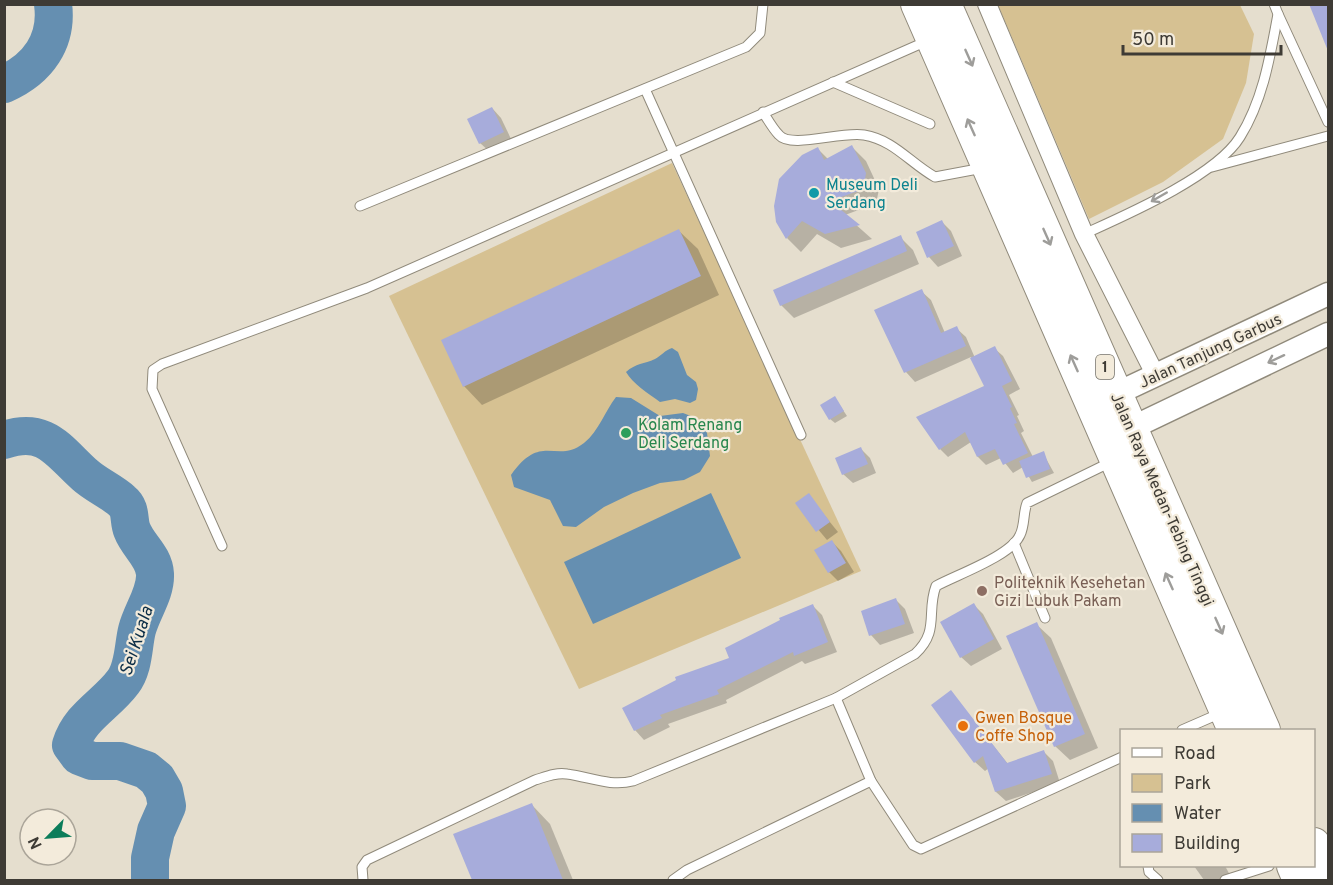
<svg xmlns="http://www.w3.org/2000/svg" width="1333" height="885" font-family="Overpass,sans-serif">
	<rect width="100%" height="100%" fill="#e5dece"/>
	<g fill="#d6c192">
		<polygon points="998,5 1240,5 1254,34 1246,83 1223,139 1163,182 1089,219"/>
		<polygon points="672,163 861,571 579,689 389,296"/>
	</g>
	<g fill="#658fb1">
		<path d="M672,348L678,352L687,375L696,382L698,389L696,400L690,403L675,399L660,402C649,394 632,383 626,372C636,363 644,364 655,359C661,356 665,350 672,348Z"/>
		<path d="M616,397L631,398L660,416L683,413L696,418L707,433L710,456L700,472L684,480L660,483L633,493L604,507L576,527L563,526L550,500L514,487L511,475C542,431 556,465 584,443C599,431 605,411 616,397Z"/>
		<polygon points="711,493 741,558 593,624 564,562"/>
	</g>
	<g fill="#0003">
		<polygon points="1328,4 1328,47 1311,6"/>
		<polygon points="492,108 501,118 512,141 490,152 480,143"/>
		<polygon points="852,147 866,161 879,189 877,199 872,205 845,215 872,239 841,248 817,234 801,252 787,238 818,149 828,159"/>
		<polygon points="942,222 951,231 962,256 938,267 929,257"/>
		<polygon points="679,231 698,249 719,295 482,405 464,386"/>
		<polygon points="900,237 913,250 919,264 794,318 781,305"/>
		<polygon points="921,291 931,300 945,333 956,328 966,337 975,358 994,348 1003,356 1020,389 1009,395 1019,415 1017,416 1024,431 1021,433 1033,457 1043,453 1054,473 1032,482 1023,467 1013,473 1001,458 986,465 978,457 971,442 948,457 940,449 986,387 971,357 915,382 906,372"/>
		<polygon points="835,398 847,416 835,423 830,419"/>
		<polygon points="861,449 870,458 876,473 853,483 843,474"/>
		<polygon points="808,495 838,532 827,540 797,504"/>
		<polygon points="832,542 841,551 854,572 838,581 829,572"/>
		<polygon points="896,600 905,609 914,633 880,645 871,635"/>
		<polygon points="974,605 983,614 1002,649 971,666 961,657"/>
		<polygon points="813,606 822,615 837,652 805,664 802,661 726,700 727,703 668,724 670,727 644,740 635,730 782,621"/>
		<polygon points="1036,624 1051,638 1098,748 1070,760 1055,746"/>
		<polygon points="951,692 1008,764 1044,752 1053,761 1060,783 1006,801 996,792 989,768 985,771 975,762"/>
		<polygon points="532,805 550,824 573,880 473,880 455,835"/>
		<polygon points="1194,866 1225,866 1230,875 1218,880 1204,880"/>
	</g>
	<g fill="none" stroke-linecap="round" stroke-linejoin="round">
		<g stroke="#658fb1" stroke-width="38">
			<path d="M4,84C38,69 58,41 53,4"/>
			<path d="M4,440C46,426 58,451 85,475C96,485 111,491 122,501C132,509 128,520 132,530C138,546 154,556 155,574C156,593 142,611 137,630C133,646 134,668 123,682C106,705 80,716 71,745L79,756L92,761H120L146,770L157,779L164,791L167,806L156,831L150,858V880"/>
		</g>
	</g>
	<g fill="#a7acdb">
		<polygon points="1309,4 1328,4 1328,51"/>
		<polygon points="492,107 504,132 479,144 467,119"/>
		<polygon points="852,145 866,173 864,185 858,191 830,201 860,225 825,234 802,221 786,239 776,222 774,206 779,179 802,155 818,147 824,160"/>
		<polygon points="942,220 954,246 927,258 916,232"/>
		<polygon points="679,229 701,276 463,387 441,340"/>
		<polygon points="901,235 907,251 780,306 773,290"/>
		<polygon points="922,289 941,333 957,326 966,346 904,373 874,310"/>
		<polygon points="995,346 1012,381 1002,386 1012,407 1010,408 1017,423 1014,424 1028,453 1003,465 995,449 977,457 965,432 939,450 916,417 984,386 970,358"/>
		<polygon points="835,396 844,411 829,420 820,405"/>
		<polygon points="861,447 868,464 842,475 835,458"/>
		<polygon points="1044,451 1050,469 1026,478 1019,461"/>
		<polygon points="809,493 830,522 816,532 795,503"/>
		<polygon points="832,540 846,563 828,573 814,550"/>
		<polygon points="896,598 905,624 869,636 861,611"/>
		<polygon points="974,603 994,639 960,658 940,622"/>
		<polygon points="813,604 828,642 794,656 793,652 717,690 719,694 660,715 662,718 634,731 622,708 676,680 675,677 729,658 725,648 780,620 779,618"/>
		<polygon points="1037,622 1085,734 1054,747 1006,636"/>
		<polygon points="951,690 1007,763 1044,750 1052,774 995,792 983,756 974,763 931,705"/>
		<polygon points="532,803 563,880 472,880 453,834"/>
	</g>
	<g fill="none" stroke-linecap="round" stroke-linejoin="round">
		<defs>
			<g id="service">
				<polyline points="1278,14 1328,122"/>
				<polyline points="833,82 930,124"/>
				<polyline points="645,89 801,435"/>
				<path d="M763,112C768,120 773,129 779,135C791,149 841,131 864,135C894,140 910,163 935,177L983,168"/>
				<polyline points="1212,167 1328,136"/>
				<polyline points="360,206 746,47 760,33 763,4"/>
				<path d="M1084,234C1126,215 1216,176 1240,137C1263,100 1270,57 1278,14L1274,4"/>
				<polyline points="1014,543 1045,618"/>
				<polyline points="222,546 152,389 153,370 162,364 367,288 927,41"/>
				<polyline points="1182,730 1221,713"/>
				<polyline points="871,781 913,845 921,849 1122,757"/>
				<polyline points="1148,866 1149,872 1158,880"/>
				<path d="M363,880L362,867L367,860L535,780C545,777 556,772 567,774C590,777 610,787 633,781L836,698L915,654C940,631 926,612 936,586C956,575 1011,556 1020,535C1025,525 1023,513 1027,503L1111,462"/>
				<polyline points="673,880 687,870 871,781 836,698"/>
				<polyline points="1225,880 1269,866"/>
			</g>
			<polyline id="minor" points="987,4 1084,234 1156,376"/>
			<g id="tertiary">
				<polyline points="1105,399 1328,294"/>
				<polyline points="1119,434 1328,334"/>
			</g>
			<g id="trunk">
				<polyline points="917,4 1234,730"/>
				<polyline points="945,4 1264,730"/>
				<polyline points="1314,844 1328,878"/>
				<polyline points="1293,866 1299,880"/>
			</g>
		</defs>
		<use href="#service" stroke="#908a7b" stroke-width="11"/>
		<use href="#minor" stroke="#908a7b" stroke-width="20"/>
		<use href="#tertiary" stroke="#908a7b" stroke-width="25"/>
		<use href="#trunk" stroke="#908a7b" stroke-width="34"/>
		<use href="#service" stroke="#fff" stroke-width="9"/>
		<use href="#minor" stroke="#fff" stroke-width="18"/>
		<use href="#tertiary" stroke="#fff" stroke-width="22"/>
		<use href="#trunk" stroke="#fff" stroke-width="32"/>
	</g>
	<defs><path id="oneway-shaft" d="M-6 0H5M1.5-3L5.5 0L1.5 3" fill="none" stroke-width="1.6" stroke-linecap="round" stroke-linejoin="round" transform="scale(1.5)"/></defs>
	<g stroke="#9e9d9a">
		<use href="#oneway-shaft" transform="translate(969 58) rotate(66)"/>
		<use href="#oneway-shaft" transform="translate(971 127) rotate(-114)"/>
		<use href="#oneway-shaft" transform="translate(1159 197) rotate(150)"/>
		<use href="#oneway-shaft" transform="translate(1047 237) rotate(66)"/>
		<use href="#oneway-shaft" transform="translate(1276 359) rotate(155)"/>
		<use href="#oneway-shaft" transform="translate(1074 363) rotate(-114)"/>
		<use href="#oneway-shaft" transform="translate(1169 581) rotate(-114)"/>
		<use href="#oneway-shaft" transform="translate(1219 626) rotate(66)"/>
	</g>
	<circle fill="#0f9aa8" stroke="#f3ebdb" stroke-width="2" cx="814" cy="193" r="6"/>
	<circle fill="#2e9e5b" stroke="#f3ebdb" stroke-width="2" cx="626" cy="433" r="6"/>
	<circle fill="#8d6e63" stroke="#f3ebdb" stroke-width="2" cx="982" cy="591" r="6"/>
	<circle fill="#e8710a" stroke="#f3ebdb" stroke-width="2" cx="963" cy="726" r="6"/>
	<g text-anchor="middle" stroke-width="4.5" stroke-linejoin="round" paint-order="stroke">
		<rect fill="#f3ebdb" stroke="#747067" stroke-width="1.5" x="1096" y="355" width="18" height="24" rx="4.5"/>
		<g font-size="15" font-weight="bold" fill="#3e3b35">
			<text x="1105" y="372">1</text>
		</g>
		<g font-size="16" fill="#0d838f" stroke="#f3ebdb" text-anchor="start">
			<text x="826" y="190">Museum Deli<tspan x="826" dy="18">Serdang</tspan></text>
		</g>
		<g font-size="16" fill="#3e3b35" stroke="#f3ebdb">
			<text transform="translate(1210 350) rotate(-25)" y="6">Jalan Tanjung Garbus</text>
			<text transform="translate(1163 499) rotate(66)" y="6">Jalan Raya Medan-Tebing Tinggi</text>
		</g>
		<g font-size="16" fill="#27864d" stroke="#f3ebdb" text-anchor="start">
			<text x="638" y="430">Kolam Renang<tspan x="638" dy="18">Deli Serdang</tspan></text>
		</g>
		<g font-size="16" fill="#785e54" stroke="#f3ebdb" text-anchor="start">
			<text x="994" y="588">Politeknik Kesehetan<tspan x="994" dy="18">Gizi Lubuk Pakam</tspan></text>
		</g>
		<g font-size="16" fill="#c56008" stroke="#f3ebdb" text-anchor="start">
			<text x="975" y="723">Gwen Bosque<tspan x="975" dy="18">Coffe Shop</tspan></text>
		</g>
		<g font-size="18" font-style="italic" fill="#0c2e47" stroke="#f3ebdb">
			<text transform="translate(136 641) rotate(-72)" y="6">Sei Kuala</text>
		</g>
	</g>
	<rect width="1333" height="885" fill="none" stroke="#3e3b35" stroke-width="12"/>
	<rect x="1120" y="729" width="195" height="138" fill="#f3ebdb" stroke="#aba599" stroke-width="1.5"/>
	<rect x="1132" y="748" width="30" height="9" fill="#ffffff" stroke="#aba599" stroke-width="1.5"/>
	<text x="1174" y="759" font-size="18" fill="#3e3b35">Road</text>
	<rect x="1132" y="774" width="30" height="18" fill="#d6c192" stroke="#aba599" stroke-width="1.5"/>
	<text x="1174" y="789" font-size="18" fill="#3e3b35">Park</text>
	<rect x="1132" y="804" width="30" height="18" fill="#658fb1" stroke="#aba599" stroke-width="1.5"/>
	<text x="1174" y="819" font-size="18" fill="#3e3b35">Water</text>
	<rect x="1132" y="834" width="30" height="18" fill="#a7acdb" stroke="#aba599" stroke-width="1.5"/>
	<text x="1174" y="849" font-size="18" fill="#3e3b35">Building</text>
	<g transform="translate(48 837) rotate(245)"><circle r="28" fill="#f3ebdb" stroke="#aba599" stroke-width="1.5"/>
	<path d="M0-4.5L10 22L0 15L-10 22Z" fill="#0c7d5a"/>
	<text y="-9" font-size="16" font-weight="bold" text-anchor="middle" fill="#3e3b35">N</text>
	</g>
	<path d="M1123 45v9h158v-9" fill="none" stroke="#3e3b35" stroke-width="3"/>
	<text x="1132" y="45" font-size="18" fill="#3e3b35" stroke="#f3ebdb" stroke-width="4.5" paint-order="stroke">50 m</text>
</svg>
